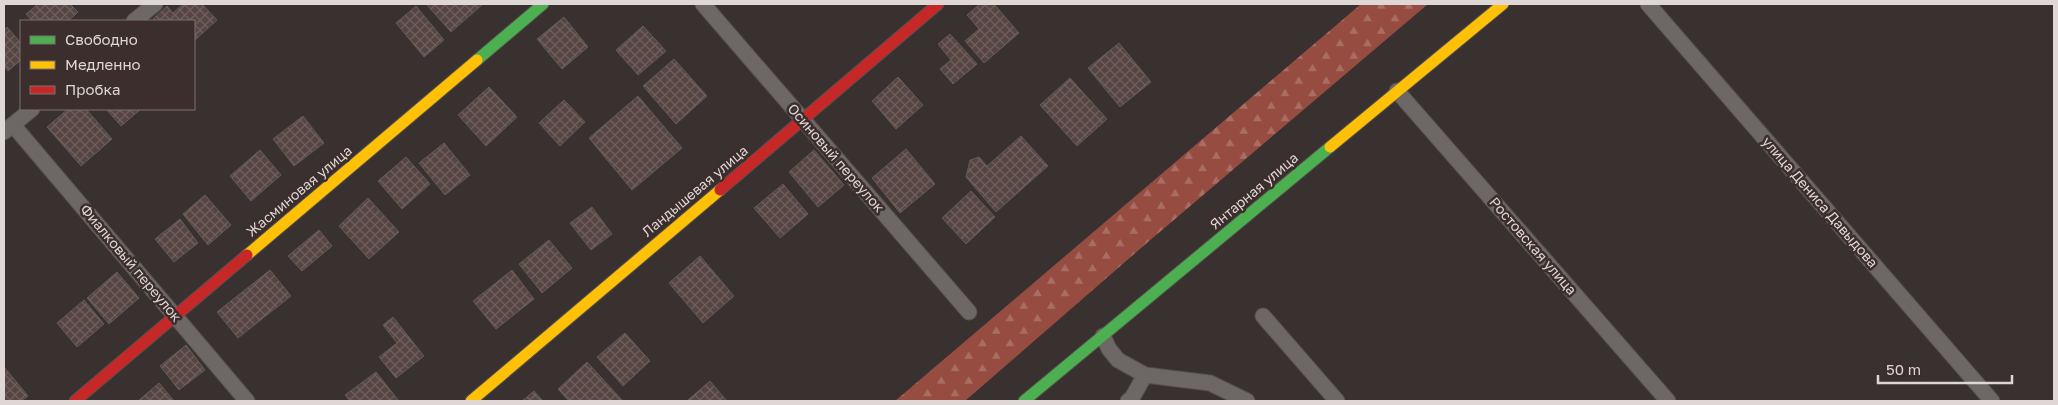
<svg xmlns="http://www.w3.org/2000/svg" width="2058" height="405" font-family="'Golos Text',sans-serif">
	<defs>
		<pattern id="forest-firs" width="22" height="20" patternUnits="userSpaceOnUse" patternTransform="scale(1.25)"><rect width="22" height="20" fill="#964c41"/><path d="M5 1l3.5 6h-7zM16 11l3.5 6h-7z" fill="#a96d64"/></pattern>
		<pattern id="building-cross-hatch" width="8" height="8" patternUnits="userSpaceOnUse" patternTransform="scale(1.25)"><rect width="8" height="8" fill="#574543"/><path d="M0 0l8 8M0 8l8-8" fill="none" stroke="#6f5f5d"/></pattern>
	</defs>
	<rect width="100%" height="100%" fill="#383130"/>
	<polygon fill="url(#forest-firs)" points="1361,4 1428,4 1148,242 965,401 895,401"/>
	<g fill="url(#building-cross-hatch)" stroke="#605a5a">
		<polygon points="38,4 70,4 78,12 68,21 32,21 26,14"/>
		<polygon points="183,4 202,4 217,20 194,41 194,21 155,21 153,19 167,6 173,13"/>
		<polygon points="426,4 483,4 451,32"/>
		<polygon points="980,4 994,4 1019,33 984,63 965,41 979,29 967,15"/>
		<polygon points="416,6 444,40 424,57 396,23"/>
		<polygon points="564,17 588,47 562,69 537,39"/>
		<polygon points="643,26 666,51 638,75 616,50"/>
		<polygon points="7,27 21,43 21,60 8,71 4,66 4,31"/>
		<polygon points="950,34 977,64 953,84 940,69 951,60 938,44"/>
		<polygon points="1119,43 1151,82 1120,107 1088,68"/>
		<polygon points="674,59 707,96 676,124 643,86"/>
		<polygon points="898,77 923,105 896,129 872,101"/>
		<polygon points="1070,78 1107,119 1077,146 1040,105"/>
		<polygon points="489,87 517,117 486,146 458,115"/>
		<polygon points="638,96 682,148 632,190 589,138"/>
		<polygon points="564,100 585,122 560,146 539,123"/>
		<polygon points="68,109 86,109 112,139 81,166 47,127"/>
		<polygon points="106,109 141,109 121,126"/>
		<polygon points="303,116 324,143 294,166 273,139"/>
		<polygon points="1021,136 1048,166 996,212 966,177 970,160 979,157 987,166"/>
		<polygon points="444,143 470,175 445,195 419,163"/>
		<polygon points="906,149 935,184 900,213 872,178"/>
		<polygon points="260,150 281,175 251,201 230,176"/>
		<polygon points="814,150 844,185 818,207 789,172"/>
		<polygon points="406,157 430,184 402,209 378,181"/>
		<polygon points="783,184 808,214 780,238 754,208"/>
		<polygon points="971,191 995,217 966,244 942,218"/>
		<polygon points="205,195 231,225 208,245 183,214"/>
		<polygon points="368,198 399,232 369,259 339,226"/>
		<polygon points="592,207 612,234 591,250 570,223"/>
		<polygon points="180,219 198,243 174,262 155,239"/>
		<polygon points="319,230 332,246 302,271 288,256"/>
		<polygon points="549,240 572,268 542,293 519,264"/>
		<polygon points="700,256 734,296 703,323 669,283"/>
		<polygon points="270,270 291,296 238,338 217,312"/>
		<polygon points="512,270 534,299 496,329 473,301"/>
		<polygon points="117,272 139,298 109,324 87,298"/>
		<polygon points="84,300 104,324 77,347 57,323"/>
		<polygon points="393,317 424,356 396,378 379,357 397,343 383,325"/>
		<polygon points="625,333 650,361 623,386 597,357"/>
		<polygon points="186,345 205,370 179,390 160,366"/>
		<polygon points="587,362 623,401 569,401 558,389"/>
		<polygon points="5,368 28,396 21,401 4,401 4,369"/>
		<polygon points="376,372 399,401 350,401 345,395"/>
		<polygon points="710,381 727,401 689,401 688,400"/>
		<polygon points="159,383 174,401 138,401"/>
		<polygon points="534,391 543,401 522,401"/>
	</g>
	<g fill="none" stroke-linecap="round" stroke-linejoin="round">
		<defs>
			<g id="street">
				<polyline points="703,4 969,312"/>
				<polyline points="1648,4 1992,401"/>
				<polyline points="134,21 155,4"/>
				<polyline points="1397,91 1668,401"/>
				<polyline points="13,125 247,401"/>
				<polyline points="4,132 32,109"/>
				<polyline points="1263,316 1337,401"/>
				<polyline points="1103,336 1109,349 1118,360 1145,375 1210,383 1247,401"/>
				<polyline points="1128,401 1132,398 1145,375"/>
			</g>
			<g id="fast">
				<polyline points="477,60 543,4"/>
				<polyline points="1024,401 1330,147"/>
			</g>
			<g id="slow">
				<polyline points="1330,147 1503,4"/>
				<polyline points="247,255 477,60"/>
				<polyline points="471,401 720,190"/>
			</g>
			<g id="jam">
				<polyline points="720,190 938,4"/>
				<polyline points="75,401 247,255"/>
			</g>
		</defs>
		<use href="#street" stroke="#554f4e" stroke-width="17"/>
		<use href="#fast" stroke="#554f4e" stroke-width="13"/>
		<use href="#slow" stroke="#554f4e" stroke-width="13"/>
		<use href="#jam" stroke="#554f4e" stroke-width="13"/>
		<use href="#street" stroke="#6d6766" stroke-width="15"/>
		<use href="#fast" stroke="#4caf50" stroke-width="11"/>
		<use href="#slow" stroke="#ffc107" stroke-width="11"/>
		<use href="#jam" stroke="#c62828" stroke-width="11"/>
	</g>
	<g text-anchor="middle" stroke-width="5" stroke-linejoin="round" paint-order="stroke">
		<g font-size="14" fill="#dfd7d5" stroke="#3b2e2c">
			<text transform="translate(836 158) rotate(49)" y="5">Осиновый переулок</text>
			<text transform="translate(299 191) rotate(-40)" y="5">Жасминовая улица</text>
			<text transform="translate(695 191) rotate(-40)" y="5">Ландышевая улица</text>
			<text transform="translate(1254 191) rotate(-40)" y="5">Янтарная улица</text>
			<text transform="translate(1820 202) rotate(49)" y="5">улица Дениса Давыдова</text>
			<text transform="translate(1533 246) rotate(49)" y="5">Ростовская улица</text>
			<text transform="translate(131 263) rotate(50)" y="5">Фиалковый переулок</text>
		</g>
	</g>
	<rect width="2058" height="405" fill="none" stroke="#dfd7d5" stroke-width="10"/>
	<rect x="20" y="20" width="175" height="90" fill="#3b2e2c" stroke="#7d7270"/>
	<rect x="30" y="36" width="25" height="8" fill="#4caf50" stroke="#7d7270"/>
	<text x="65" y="45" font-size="15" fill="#dfd7d5">Свободно</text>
	<rect x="30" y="61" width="25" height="8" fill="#ffc107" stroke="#7d7270"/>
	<text x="65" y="70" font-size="15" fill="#dfd7d5">Медленно</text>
	<rect x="30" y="86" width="25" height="8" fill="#c62828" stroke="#7d7270"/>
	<text x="65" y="95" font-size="15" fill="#dfd7d5">Пробка</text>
	<path d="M1878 375v8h134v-8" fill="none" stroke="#dfd7d5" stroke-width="2.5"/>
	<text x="1886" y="375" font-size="15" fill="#dfd7d5" stroke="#3b2e2c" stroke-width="4" paint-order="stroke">50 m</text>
</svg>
